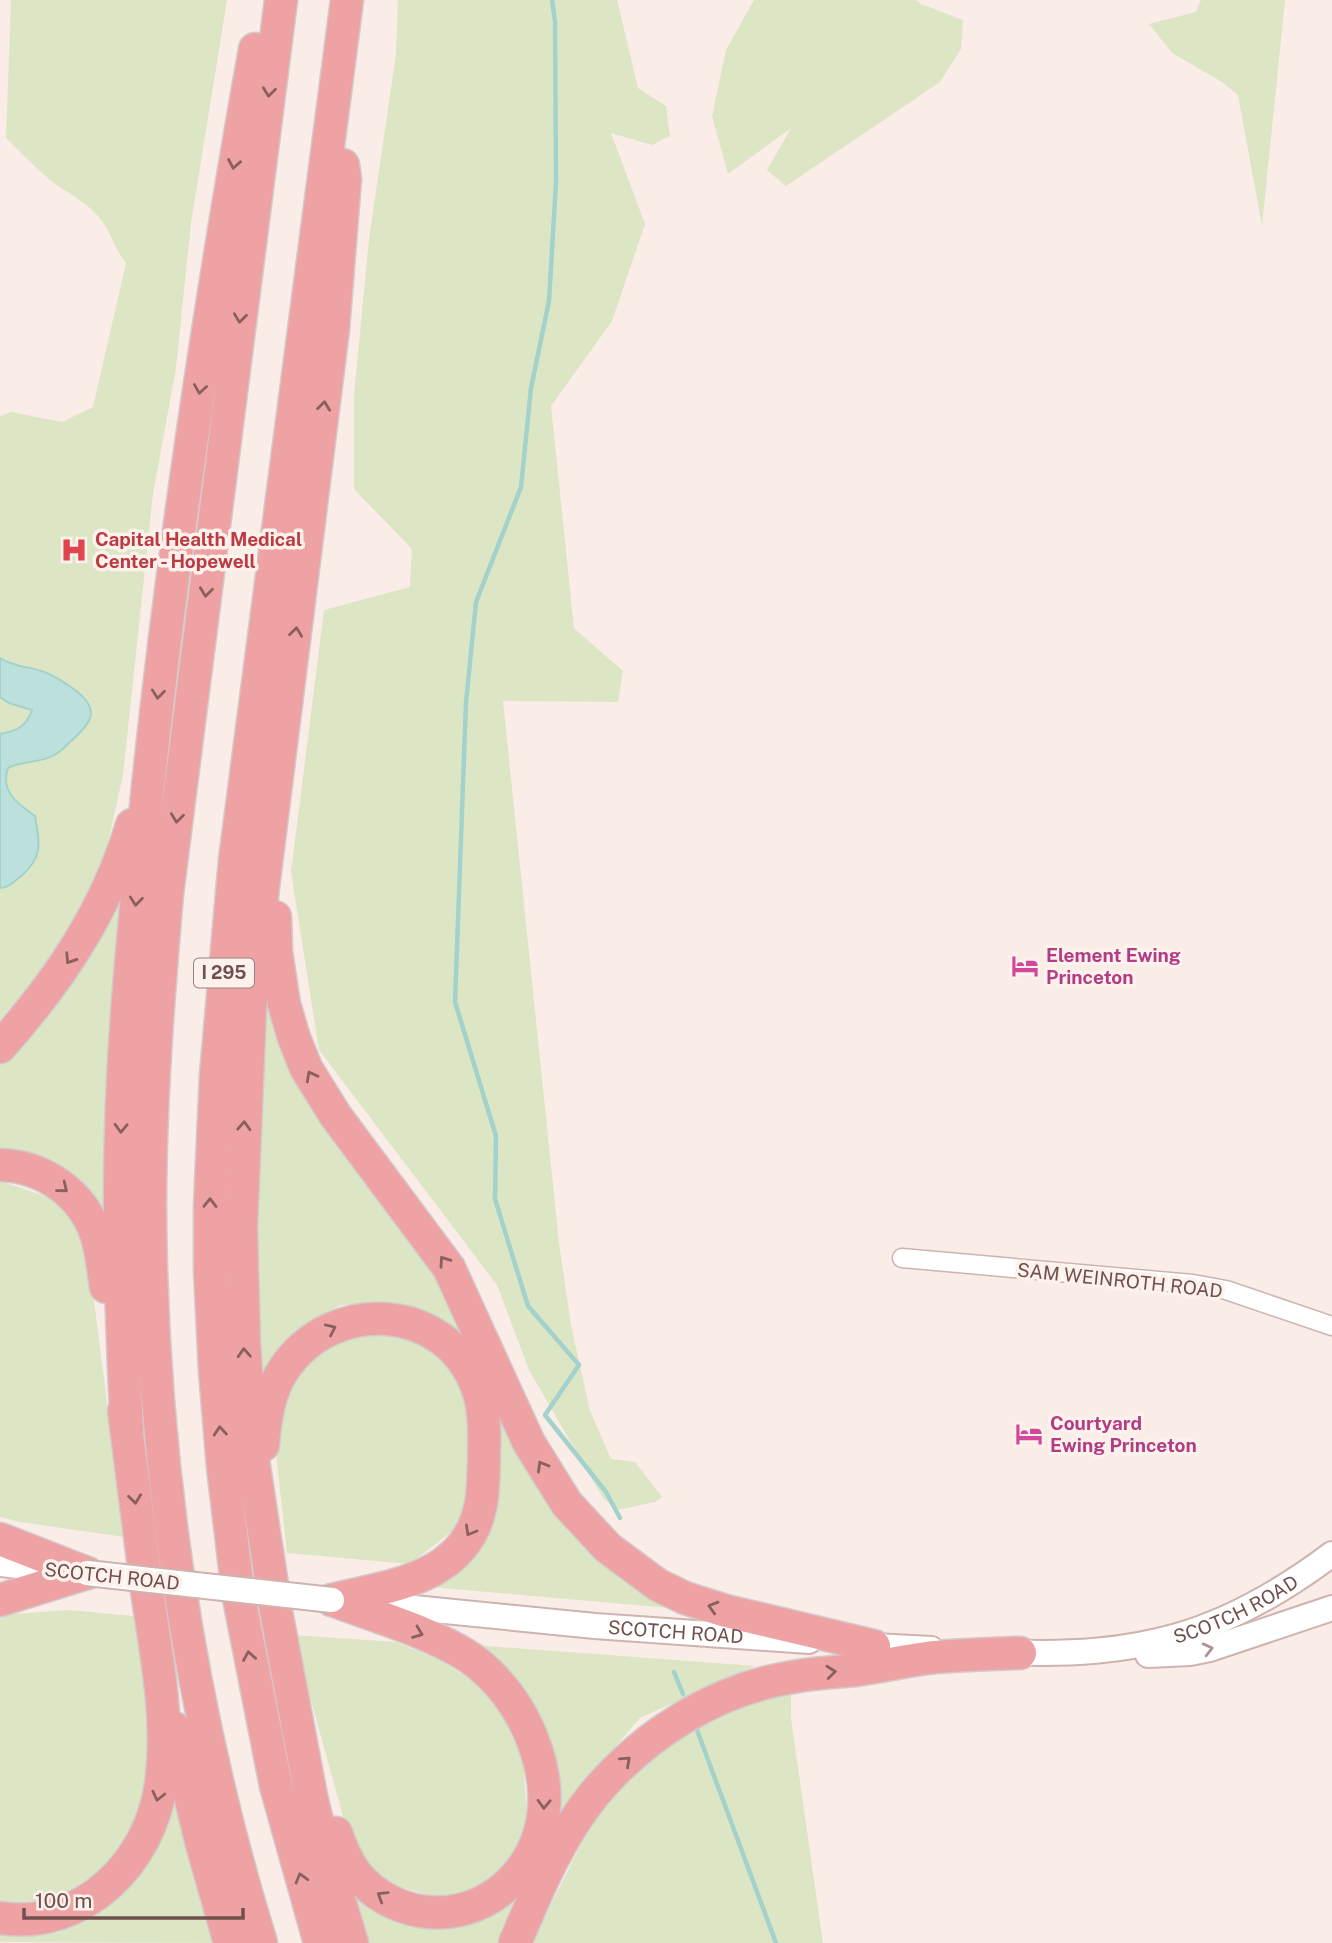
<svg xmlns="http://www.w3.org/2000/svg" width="1332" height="1943" font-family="'Public Sans',sans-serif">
	<rect width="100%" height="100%" fill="#faece6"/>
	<g fill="#dce6c5">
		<path d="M11,0H227L191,223L176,368L153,494L123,775L104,861L56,956L0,1020V888C9,887 13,883 19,877C45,857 38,846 35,816C17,803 0,792 8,768C24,761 40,762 56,754L27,669L16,667L0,658V416L11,412L62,422L93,407L126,263C114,249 111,230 98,216C86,202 69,194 54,183C37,170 22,153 6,138Z"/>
		<polygon points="398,0 617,0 638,88 666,106 670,136 652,145 611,133 645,224 612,321 551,406 574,628 623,671 618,702 503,701 559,1243 571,1325 590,1411 611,1459 635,1462 662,1497 655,1502 617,1510 603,1498 529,1370 497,1285 319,1050 291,872 324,610 410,587 412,549 354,489 354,396 369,239 396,54"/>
		<polygon points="754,0 916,0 921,4 963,20 961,49 940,82 786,186 767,170 791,128 728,174 712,116 726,50"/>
		<polygon points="1201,0 1285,0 1262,226 1238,95 1222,82 1172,53 1149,24 1196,12"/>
		<path d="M0,697L9,703L32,710C26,727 17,731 0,734Z"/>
		<polygon points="120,886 109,1236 68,1178 17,1149 0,1149 0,1058 78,974"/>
		<polygon points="266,977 448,1289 471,1346 414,1307 340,1305 297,1331 263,1378 254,1156"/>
		<polygon points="0,1181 54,1199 86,1237 124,1537 20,1522 0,1517"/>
		<polygon points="382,1330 434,1346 457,1378 469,1407 469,1488 456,1528 410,1564 287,1553 275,1444 291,1374 338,1337"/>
		<polygon points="491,1385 516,1446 573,1535 669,1608 431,1587 482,1536"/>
		<polygon points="69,1610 133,1616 149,1706 151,1778 129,1845 67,1899 0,1903 0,1615"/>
		<polygon points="293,1635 396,1642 439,1660 477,1683 511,1721 523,1761 527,1814 520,1854 489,1887 445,1899 381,1882 352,1849"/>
		<polygon points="475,1645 755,1666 640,1718 568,1802 549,1848 554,1756 515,1679"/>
		<polygon points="791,1685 791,1718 823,1943 532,1943 603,1800 691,1721"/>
		<polygon points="171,1780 221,1943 0,1942 0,1926 58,1933 120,1897 157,1849"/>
		<polygon points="529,1878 502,1943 367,1943 349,1891 397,1921 438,1923 482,1920"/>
	</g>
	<path fill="#bce1dc" stroke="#a3d2cc" stroke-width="2" d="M0,658C16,668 30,666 47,673C59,678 68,685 79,693C101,712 89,725 71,741C66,746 61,752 54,755C39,764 23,760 8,768C0,792 17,803 35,816C40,844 43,858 20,877C13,883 9,887 0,888V734C17,731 26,727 32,710L9,703L0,697Z"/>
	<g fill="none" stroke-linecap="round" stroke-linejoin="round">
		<g stroke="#a3d2cc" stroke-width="4.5">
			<polyline points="552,0 555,21 556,183 549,301 531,388 521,487 476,602 466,702 455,1002 496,1136 495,1199 528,1306 579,1365 545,1415 606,1492 620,1518"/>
			<polyline points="674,1672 683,1694"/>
			<polyline points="697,1730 776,1943"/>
		</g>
		<defs>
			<polyline id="street" points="902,1258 1193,1284 1226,1290 1332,1326"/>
			<g id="secondary">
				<polyline points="0,1564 62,1571"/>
				<path id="s1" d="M364,1603L595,1626L809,1641"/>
				<polyline points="856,1645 931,1649"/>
				<path id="s2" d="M1003,1652C1138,1658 1223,1636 1332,1554"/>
				<polyline points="1148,1655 1190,1653 1210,1649 1332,1608"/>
			</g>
			<g id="highway">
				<polyline points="343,165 345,179 333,329 263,887 250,1009 241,1228 244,1342 251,1447 276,1611 311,1796 323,1846 352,1943"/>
				<polyline points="275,917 276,952 284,1004 294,1038 306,1068 335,1115 449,1268 529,1443 567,1504 608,1548 658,1585 685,1598 726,1611 874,1646"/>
				<path d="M0,1047C59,981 106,911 132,825"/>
				<path d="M0,1165C43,1166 82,1193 96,1234C102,1251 103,1270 106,1287"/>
				<path d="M127,1431C122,1331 118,1231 121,1131C124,1019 136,907 147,796C173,546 211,297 255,49"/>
				<path d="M263,1445C265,1419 269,1391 284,1369C332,1297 446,1302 477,1387C486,1410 484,1436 484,1461C483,1476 484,1493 480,1508C465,1579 389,1586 332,1600"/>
				<polyline points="0,1539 87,1573"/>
				<polyline points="0,1600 87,1573"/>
				<path d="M332,1600C377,1617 428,1631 469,1657C498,1677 521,1708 533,1741C541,1762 546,1786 544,1809C540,1871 484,1922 420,1911C396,1907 373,1894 357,1875C347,1863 341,1847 336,1833"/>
				<polyline points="174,1728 201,1841 230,1943"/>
				<path d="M0,1918C83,1931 151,1862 161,1783C170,1720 156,1654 147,1591C139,1531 132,1471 124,1411"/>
				<path d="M261,1943C188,1707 151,1455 150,1208C150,1103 158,998 167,894L281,0"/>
				<polyline points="320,1943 276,1786 238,1593 223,1467 215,1371 210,1270 210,1206 216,1075 235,860 347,0"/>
				<path d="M515,1943C537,1891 559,1837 595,1793C645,1734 716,1689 793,1677C814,1673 835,1672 856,1670C883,1666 909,1660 935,1657C963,1655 992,1654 1020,1653"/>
			</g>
		</defs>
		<use href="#street" stroke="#cdb4b0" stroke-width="21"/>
		<use href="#secondary" stroke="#cfb3ae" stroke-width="28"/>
		<use href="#highway" stroke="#d4caca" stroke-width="35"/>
		<use href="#street" stroke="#fff" stroke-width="18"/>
		<use href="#secondary" stroke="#fff" stroke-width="24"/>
		<use href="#highway" stroke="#eea2a4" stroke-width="32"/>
		<defs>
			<polyline id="secondary-bridge" points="87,1573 332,1600"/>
		</defs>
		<use href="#secondary-bridge" stroke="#cfb3ae" stroke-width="28" stroke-linecap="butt"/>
		<use href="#secondary-bridge" stroke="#fff" stroke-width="24"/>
	</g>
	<defs><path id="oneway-chevron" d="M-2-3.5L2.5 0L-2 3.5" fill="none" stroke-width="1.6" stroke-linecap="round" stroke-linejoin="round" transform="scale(1.75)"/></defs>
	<g stroke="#89605e">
		<use href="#oneway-chevron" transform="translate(269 92) rotate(97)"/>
		<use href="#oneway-chevron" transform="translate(234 164) rotate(100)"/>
		<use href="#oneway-chevron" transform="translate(240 318) rotate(97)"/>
		<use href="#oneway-chevron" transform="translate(200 389) rotate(99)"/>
		<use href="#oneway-chevron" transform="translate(324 406) rotate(-83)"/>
		<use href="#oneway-chevron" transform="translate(206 592) rotate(97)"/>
		<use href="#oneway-chevron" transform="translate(296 632) rotate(-83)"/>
		<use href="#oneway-chevron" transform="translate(158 694) rotate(96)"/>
		<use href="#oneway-chevron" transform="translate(177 818) rotate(97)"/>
		<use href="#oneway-chevron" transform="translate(136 901) rotate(96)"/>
		<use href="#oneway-chevron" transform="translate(70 959) rotate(123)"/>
		<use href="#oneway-chevron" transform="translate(311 1076) rotate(-118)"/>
		<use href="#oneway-chevron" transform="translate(244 1126) rotate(-87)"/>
		<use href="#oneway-chevron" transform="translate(121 1128) rotate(92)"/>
		<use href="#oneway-chevron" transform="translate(63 1188) rotate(39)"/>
		<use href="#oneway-chevron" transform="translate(210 1203) rotate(-89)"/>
		<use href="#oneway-chevron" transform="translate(444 1261) rotate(-125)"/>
		<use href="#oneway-chevron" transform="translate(331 1329) rotate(-25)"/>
		<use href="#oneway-chevron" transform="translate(244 1353) rotate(-93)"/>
		<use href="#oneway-chevron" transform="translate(220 1431) rotate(-95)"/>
		<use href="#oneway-chevron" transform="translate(542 1466) rotate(-120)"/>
		<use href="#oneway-chevron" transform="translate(135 1499) rotate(83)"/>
		<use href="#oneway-chevron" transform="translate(470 1531) rotate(120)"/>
		<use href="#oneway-chevron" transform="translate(713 1607) rotate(-164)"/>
		<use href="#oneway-chevron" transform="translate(418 1633) rotate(21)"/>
		<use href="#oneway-chevron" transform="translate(249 1656) rotate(-100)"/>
		<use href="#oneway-chevron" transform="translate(831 1672) rotate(-6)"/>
		<use href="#oneway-chevron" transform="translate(626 1761) rotate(-42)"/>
		<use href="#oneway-chevron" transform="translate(158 1796) rotate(103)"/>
		<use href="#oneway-chevron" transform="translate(544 1804) rotate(92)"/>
		<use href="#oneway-chevron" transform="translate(301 1878) rotate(-106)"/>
		<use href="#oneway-chevron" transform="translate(382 1896) rotate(-148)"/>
	</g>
	<use stroke="#a99694" href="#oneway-chevron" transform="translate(1208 1649) rotate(-14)"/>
	<defs>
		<symbol id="hospital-bare" viewBox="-9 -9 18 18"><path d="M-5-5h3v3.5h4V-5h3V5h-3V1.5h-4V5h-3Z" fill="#e0444e" stroke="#fdf1eb" stroke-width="2.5" paint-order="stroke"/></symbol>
		<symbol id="hotel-bare" viewBox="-9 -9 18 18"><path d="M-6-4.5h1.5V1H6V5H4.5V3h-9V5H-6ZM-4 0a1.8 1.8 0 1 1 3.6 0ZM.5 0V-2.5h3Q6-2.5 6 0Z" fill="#d1479c" stroke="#fdf1eb" stroke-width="2.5" paint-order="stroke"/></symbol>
	</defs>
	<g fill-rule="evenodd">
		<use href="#hospital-bare" x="55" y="531" width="38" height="38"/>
		<use href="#hotel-bare" x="1006" y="947" width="38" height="38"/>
		<use href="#hotel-bare" x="1010" y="1415" width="38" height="38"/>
	</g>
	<g text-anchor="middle" stroke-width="7" stroke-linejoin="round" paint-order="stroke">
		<rect fill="#fdf1eb" stroke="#9a807c" stroke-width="2" x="194" y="958.5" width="60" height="29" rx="5"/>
		<g font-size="18" font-weight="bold" fill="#70504d">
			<text x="224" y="979">I 295</text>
		</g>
		<g font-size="19" font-weight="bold" fill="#be3a42" stroke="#fdf1eb" text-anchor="start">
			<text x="95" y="546">Capital Health Medical<tspan x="95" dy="22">Center - Hopewell</tspan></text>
		</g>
		<g font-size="19" font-weight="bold" fill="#b23c85" stroke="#fdf1eb" text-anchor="start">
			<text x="1046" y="962">Element Ewing<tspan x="1046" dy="22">Princeton</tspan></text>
			<text x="1050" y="1430">Courtyard<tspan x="1050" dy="22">Ewing Princeton</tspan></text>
		</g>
		<g font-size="19" fill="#70504d" stroke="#fdf1eb">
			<text transform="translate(1120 1280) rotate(6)" y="7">SAM WEINROTH ROAD</text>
			<text transform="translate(112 1576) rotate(6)" y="7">SCOTCH ROAD</text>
			<text dy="7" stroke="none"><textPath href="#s2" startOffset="240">SCOTCH ROAD</textPath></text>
			<text dy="7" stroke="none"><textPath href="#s1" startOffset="313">SCOTCH ROAD</textPath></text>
		</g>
	</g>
	<path d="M24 1908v10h219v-10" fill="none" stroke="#70504d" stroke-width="3.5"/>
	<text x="35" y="1908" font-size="21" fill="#70504d" stroke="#fdf1eb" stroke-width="5" paint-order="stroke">100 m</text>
</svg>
